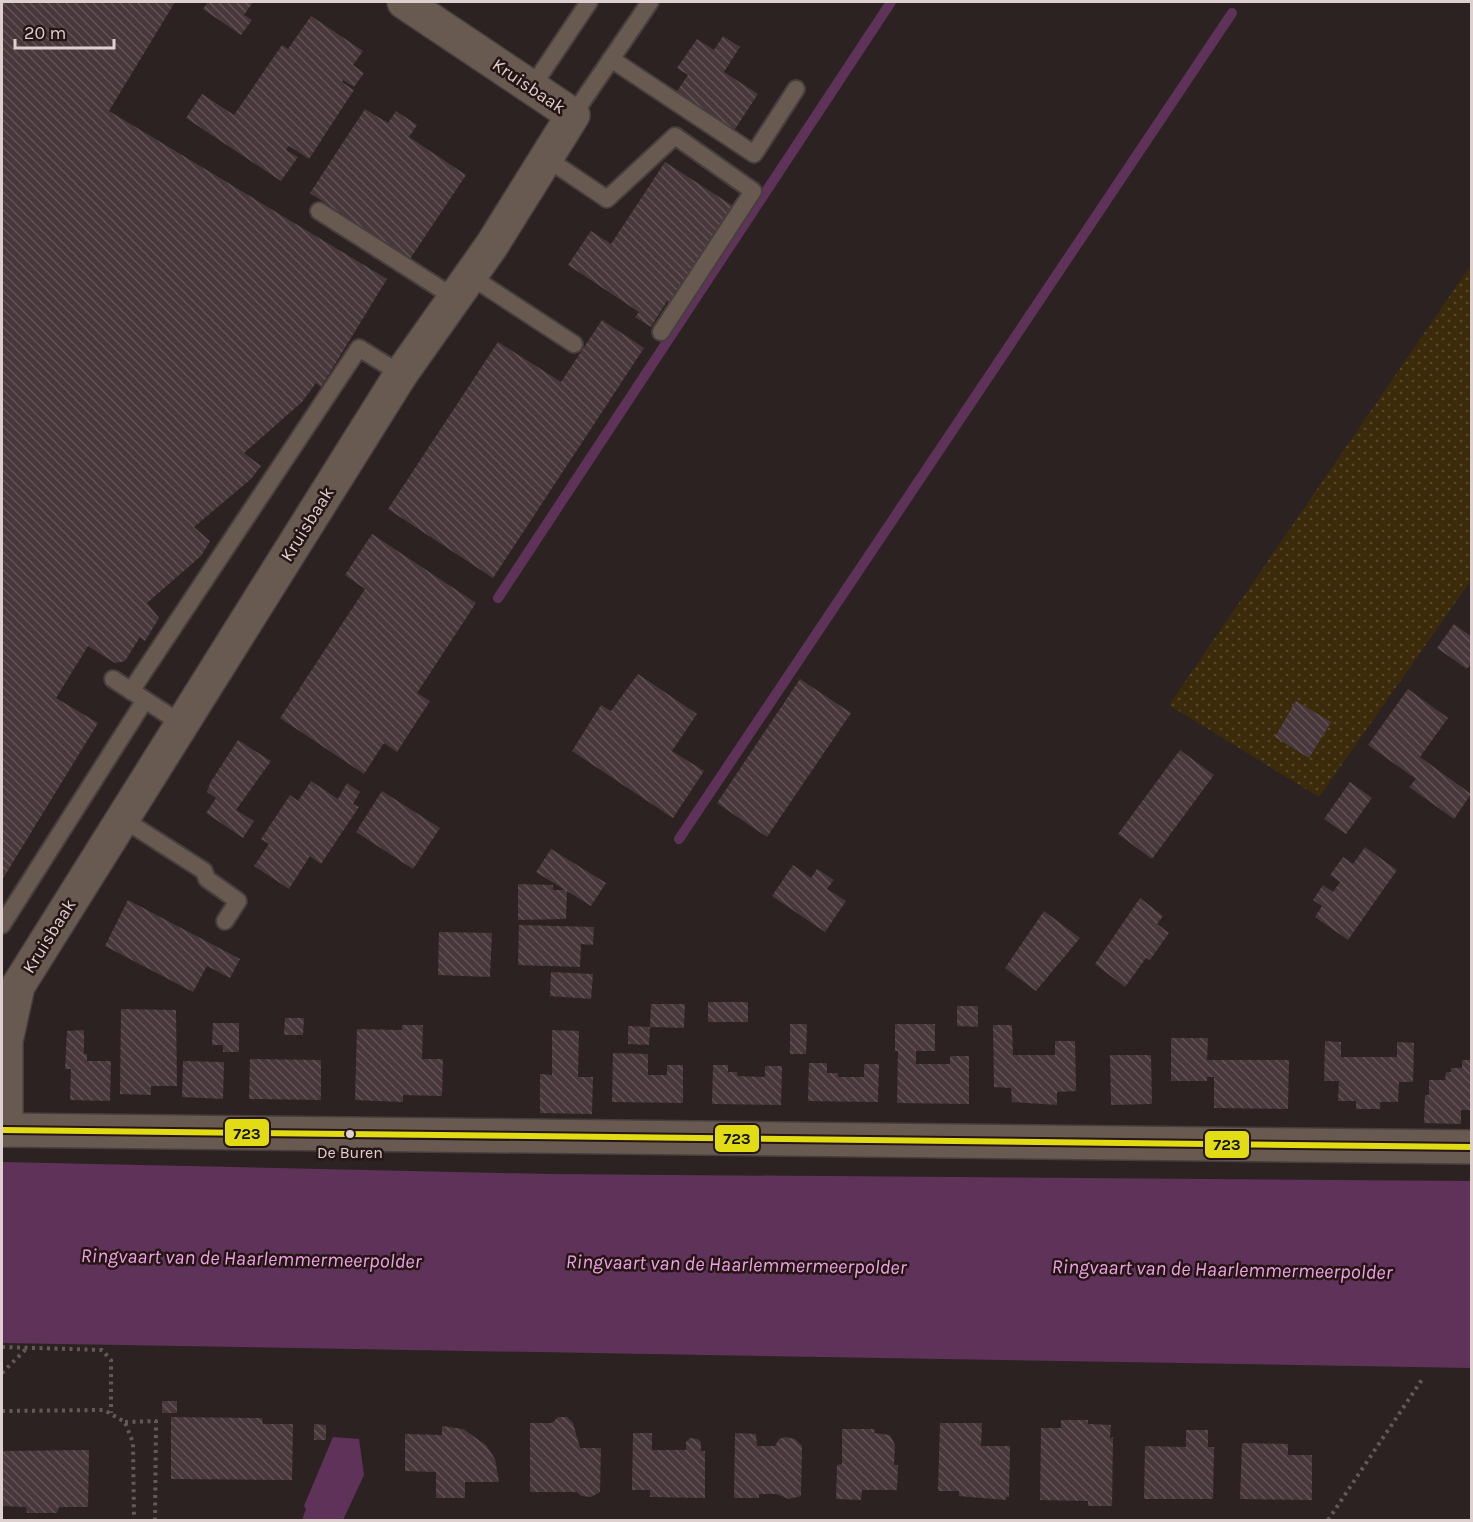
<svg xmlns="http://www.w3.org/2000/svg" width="1473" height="1522" font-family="Karla,sans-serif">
	<defs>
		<pattern id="grass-dots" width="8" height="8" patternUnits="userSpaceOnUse" patternTransform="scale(1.5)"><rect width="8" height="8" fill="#3c2b0b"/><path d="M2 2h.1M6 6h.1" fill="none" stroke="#58492e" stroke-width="1.8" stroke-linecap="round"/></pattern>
		<pattern id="building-back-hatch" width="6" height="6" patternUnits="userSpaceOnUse" patternTransform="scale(1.5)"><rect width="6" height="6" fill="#48373b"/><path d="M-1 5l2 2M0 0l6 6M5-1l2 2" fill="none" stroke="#625356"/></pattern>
	</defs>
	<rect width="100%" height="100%" fill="#2c2221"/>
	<polygon fill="url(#grass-dots)" points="1471,265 1471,580 1319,797 1169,705"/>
	<g fill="#5f325a">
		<polygon points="2,1162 549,1174 1471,1181 1471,1368 2,1343"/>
		<polygon points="333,1437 359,1439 364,1475 343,1520 302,1520 306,1509 304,1506"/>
	</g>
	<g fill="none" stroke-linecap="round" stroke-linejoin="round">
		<g stroke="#5f325a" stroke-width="10">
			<polyline points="498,598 891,2"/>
			<polyline points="679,839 1232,13"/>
		</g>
	</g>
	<g fill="url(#building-back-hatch)">
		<polygon points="2,2 175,2 109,111 387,279 321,387 316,383 302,402 244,453 261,466 251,479 194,527 210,541 201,556 147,603 159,618 145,641 140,637 125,661 115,663 88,646 56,698 98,723 2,880"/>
		<polygon points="208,2 253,2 244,15 252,20 241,35 203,9"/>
		<polygon points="311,16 363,51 353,65 364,73 354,87 343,80 342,82 354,90 309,159 289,146 286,150 298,157 281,181 186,118 202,94 234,115 282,45 288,49"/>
		<polygon points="723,36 740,47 724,72 758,94 733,132 675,94 688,75 677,68 697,39 714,50"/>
		<polygon points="365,109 388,123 396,111 417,125 409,137 466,175 410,259 310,193"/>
		<polygon points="665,162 733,206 670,303 667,301 651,327 635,317 639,312 568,265 591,231 611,244"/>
		<polygon points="602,320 644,348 493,578 388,509 498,342 561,382"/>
		<polygon points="372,534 476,603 417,693 430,701 397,752 384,743 364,774 280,718 365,589 345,575"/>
		<polygon points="1454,624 1472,637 1472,662 1467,669 1437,648"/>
		<polygon points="638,674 697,714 672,751 704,771 673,818 572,751 601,705 611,711"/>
		<polygon points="800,679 851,713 767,837 717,803"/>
		<polygon points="1408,689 1448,718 1420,757 1471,794 1454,819 1409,787 1416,779 1368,745"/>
		<polygon points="1296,701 1331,722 1309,758 1275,737"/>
		<polygon points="238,740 271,761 236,810 254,821 243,838 206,813 216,798 207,792 210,783"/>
		<polygon points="1180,750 1214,775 1152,859 1118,834"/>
		<polygon points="311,781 338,799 347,783 360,792 353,804 359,807 321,864 310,856 289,889 254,866 269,844 261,839 290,795 298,801"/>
		<polygon points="1350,782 1372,798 1346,834 1324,819"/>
		<polygon points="382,791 440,828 413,869 356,832"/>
		<polygon points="1365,847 1397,870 1348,940 1315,917 1322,906 1313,900 1323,885 1333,892 1340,882 1330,875 1343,857 1353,864"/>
		<polygon points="551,849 606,883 591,906 567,891 566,919 518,920 518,884 553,885 553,890 565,890 536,872"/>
		<polygon points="793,865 811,878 817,869 834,880 827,889 846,901 825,932 772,896"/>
		<polygon points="1140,898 1163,916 1157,924 1169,933 1150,960 1146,958 1125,987 1095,964"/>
		<polygon points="128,900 240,959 230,978 207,966 193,992 105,946"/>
		<polygon points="1044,911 1080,938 1036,991 1005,968"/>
		<polygon points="519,925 594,927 593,945 581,944 580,967 518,965"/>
		<polygon points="439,932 492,933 490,977 438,975"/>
		<polygon points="551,972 593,974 591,999 550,996"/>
		<rect x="708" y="1002" width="40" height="20"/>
		<polygon points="651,1004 685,1004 684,1028 650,1027"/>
		<polygon points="957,1006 978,1006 978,1027 957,1026"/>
		<polygon points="121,1009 176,1010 177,1086 151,1086 151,1095 120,1094"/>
		<polygon points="285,1018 304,1018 303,1035 284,1035"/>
		<polygon points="213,1023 239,1023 239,1052 223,1052 223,1045 212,1045"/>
		<polygon points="790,1024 807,1024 806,1054 790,1054"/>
		<polygon points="895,1024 935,1024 935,1051 916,1051 916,1064 950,1064 950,1056 969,1056 969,1104 897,1103 898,1051 895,1051"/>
		<polygon points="402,1025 423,1025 422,1059 443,1059 442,1096 403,1095 403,1102 355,1100 357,1029 402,1030"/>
		<polygon points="993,1025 1012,1025 1013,1055 1055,1055 1055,1041 1075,1041 1076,1091 1057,1092 1057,1105 1012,1102 1011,1088 994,1087"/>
		<polygon points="628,1026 650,1027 649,1045 628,1044"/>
		<polygon points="84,1030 84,1054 87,1054 87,1061 111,1061 110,1101 70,1100 71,1069 65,1069 67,1031"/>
		<polygon points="552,1030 579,1031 578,1077 593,1077 592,1114 540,1113 540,1074 552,1075"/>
		<polygon points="1171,1038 1208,1038 1207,1060 1289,1060 1288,1109 1214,1108 1214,1077 1207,1077 1207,1081 1171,1081"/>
		<polygon points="1325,1041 1341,1042 1341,1057 1397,1057 1397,1042 1414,1043 1413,1082 1399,1082 1398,1102 1380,1102 1380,1109 1356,1109 1356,1101 1338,1101 1339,1081 1324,1081"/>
		<polygon points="613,1053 648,1054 648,1075 667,1075 667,1065 683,1065 683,1103 612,1102"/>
		<polygon points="1110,1055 1151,1055 1152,1104 1111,1105"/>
		<polygon points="250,1059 321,1060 321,1100 249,1099"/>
		<polygon points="1462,1060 1472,1060 1472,1110 1461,1110 1461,1124 1424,1123 1425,1095 1429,1095 1429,1080 1445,1080 1446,1072 1451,1072 1451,1068 1462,1068"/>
		<polygon points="183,1061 224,1062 223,1099 182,1097"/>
		<polygon points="809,1063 827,1063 827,1073 838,1073 838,1077 864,1077 864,1064 879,1064 878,1102 808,1101"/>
		<polygon points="713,1065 728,1065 728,1072 737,1072 737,1076 765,1077 765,1066 782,1066 781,1105 712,1104"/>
		<rect x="162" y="1401" width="15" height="12"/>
		<polygon points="171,1417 262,1418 263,1424 293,1424 292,1480 171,1479"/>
		<polygon points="558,1417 567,1417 573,1423 580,1448 601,1448 600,1492 591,1497 581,1496 577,1492 530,1492 530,1423 552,1423"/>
		<polygon points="1061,1420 1088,1420 1088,1424 1111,1425 1110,1438 1113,1437 1112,1506 1088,1506 1088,1501 1040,1500 1041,1428 1061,1428"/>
		<polygon points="940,1423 982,1423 981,1446 1010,1446 1009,1497 1006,1497 1006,1500 959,1496 959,1491 938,1491"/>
		<polygon points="314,1424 326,1425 326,1440 314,1440"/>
		<polygon points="442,1426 463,1429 486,1445 495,1459 499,1482 465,1482 465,1498 436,1498 436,1472 405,1471 405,1434 442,1435"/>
		<polygon points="842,1429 875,1429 874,1433 890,1435 895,1445 894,1465 898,1465 897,1490 862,1490 861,1500 836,1499 837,1465 842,1464"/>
		<polygon points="1186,1430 1208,1430 1208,1447 1214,1447 1213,1499 1144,1499 1145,1446 1186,1447"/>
		<polygon points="633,1433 652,1433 652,1450 686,1450 686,1442 690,1438 698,1439 701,1442 701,1451 705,1451 705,1498 650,1497 650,1490 632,1490"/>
		<polygon points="735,1433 756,1434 757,1446 775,1446 779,1439 785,1437 795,1439 802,1446 801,1496 789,1499 777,1494 759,1494 759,1498 734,1498"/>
		<polygon points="1242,1443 1288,1444 1288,1455 1312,1455 1312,1500 1240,1499"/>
		<polygon points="89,1450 88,1507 59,1507 57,1513 27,1513 26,1507 2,1506 2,1451"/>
	</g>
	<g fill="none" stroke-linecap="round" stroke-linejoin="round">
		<defs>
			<g id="service">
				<polyline points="611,59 754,154 796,89"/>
				<polyline points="532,87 589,2"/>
				<polyline points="573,115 650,2"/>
				<polyline points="546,158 607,199 675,136 753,191 661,332"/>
				<polyline points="319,211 455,298"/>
				<polyline points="470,276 574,344"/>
				<polyline points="113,679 182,724"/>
				<polyline points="131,691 359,348 401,374"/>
				<polyline points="123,819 204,871 207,879 238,901 225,921"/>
				<polyline points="2,925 145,700"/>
			</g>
			<polyline id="minor" points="6,1130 6,1041 18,986 401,374 492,245 573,115 404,2"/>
			<polyline id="tertiary" points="2,1130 1472,1147"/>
		</defs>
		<use href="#service" stroke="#473f3e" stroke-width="20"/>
		<use href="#minor" stroke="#473f3e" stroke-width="36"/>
		<use href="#tertiary" stroke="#473f3e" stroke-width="36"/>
		<g stroke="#645954" stroke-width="4" stroke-dasharray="3 4.5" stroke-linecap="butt">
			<polyline points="2,1347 102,1350 111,1360 111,1413"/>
			<polyline points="2,1373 27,1348"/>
			<polyline points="2,1411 104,1410 125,1422 133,1443 134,1520"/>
			<polyline points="125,1422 156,1421 155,1520"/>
			<polyline points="1328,1520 1423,1378"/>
		</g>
		<use href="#service" stroke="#685a51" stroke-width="16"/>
		<use href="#minor" stroke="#685a51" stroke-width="33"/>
		<use href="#tertiary" stroke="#685a51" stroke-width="33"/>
		<defs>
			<polyline id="bus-1" points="2,1130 1472,1147"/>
		</defs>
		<use href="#bus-1" stroke="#261514" stroke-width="10"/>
		<use href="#bus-1" stroke="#e1dc14" stroke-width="6"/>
	</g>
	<circle fill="#ddd0cf" stroke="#261514" stroke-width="2" cx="350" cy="1134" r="5"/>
	<g text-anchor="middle" stroke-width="5" stroke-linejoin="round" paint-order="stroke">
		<g font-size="16" fill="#ddd0cf" stroke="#261514">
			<text x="350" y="1158">De Buren</text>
		</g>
		<g font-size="18" fill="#ddd0cf" stroke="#261514">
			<text transform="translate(529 86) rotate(34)" y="6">Kruisbaak</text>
			<text transform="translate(307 524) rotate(-58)" y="6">Kruisbaak</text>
			<text transform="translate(49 936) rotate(-58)" y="6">Kruisbaak</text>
		</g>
		<g font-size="20" font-style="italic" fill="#eea3e7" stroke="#261514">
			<text transform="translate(251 1258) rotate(1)" y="7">Ringvaart van de Haarlemmermeerpolder</text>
			<text transform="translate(736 1264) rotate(1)" y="7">Ringvaart van de Haarlemmermeerpolder</text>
			<text transform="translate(1222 1269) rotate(1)" y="7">Ringvaart van de Haarlemmermeerpolder</text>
		</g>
	</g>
	<g stroke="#261514" stroke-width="2">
		<rect x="224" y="1118" width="46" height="29" rx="6" fill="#e1dc14"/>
		<rect x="714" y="1124" width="46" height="29" rx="6" fill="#e1dc14"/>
		<rect x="1204" y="1130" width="46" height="29" rx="6" fill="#e1dc14"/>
	</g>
	<g font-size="16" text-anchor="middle" font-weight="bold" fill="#111">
		<text x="247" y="1139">723</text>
		<text x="737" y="1144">723</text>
		<text x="1227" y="1150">723</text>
	</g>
	<rect width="1473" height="1522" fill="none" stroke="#ddd0cf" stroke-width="6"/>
	<path d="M15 39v9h99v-9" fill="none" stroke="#ddd0cf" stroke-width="3"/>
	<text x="24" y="39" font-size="18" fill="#ddd0cf" stroke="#261514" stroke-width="4.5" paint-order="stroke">20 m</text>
</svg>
